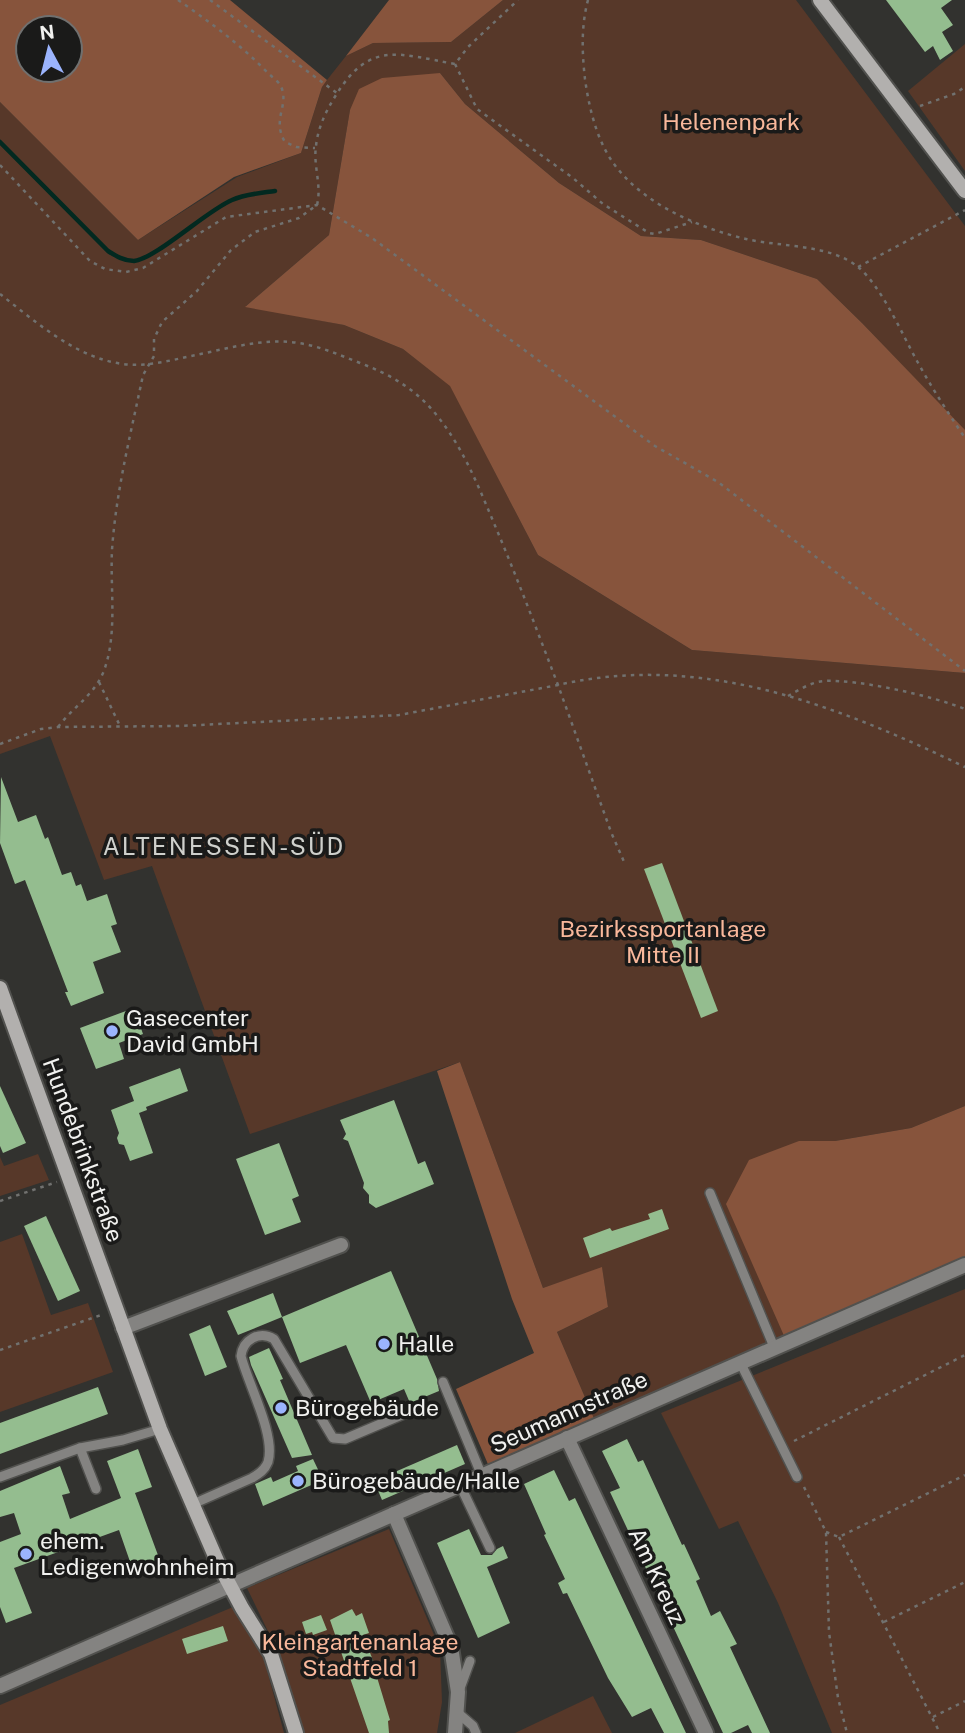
<svg xmlns="http://www.w3.org/2000/svg" width="965" height="1733" font-family="'Public Sans',sans-serif">
	<rect width="100%" height="100%" fill="#32322f"/>
	<g fill="#573829">
		<polygon points="503,0 796,0 965,226 965,431 862,323 817,279 701,240 641,236 559,183 465,104 440,73 350,110 329,235 246,306 344,325 403,349 450,385 538,555 692,650 965,673 965,1106 911,1128 835,1141 799,1141 785,1338 596,1423 557,1332 608,1307 602,1268 543,1288 460,1062 250,1134 152,866 104,880 50,736 0,754 0,102 138,240 237,177 301,153 324,81 323,85 346,56 373,43 451,42"/>
		<polygon points="965,44 965,171 908,91"/>
		<polygon points="38,1154 49,1180 0,1196 0,1157 4,1166"/>
		<polygon points="22,1234 51,1315 88,1303 113,1372 0,1412 0,1242"/>
		<polygon points="965,1289 965,1733 832,1733 778,1603 738,1521 719,1529 661,1413"/>
		<polygon points="389,1529 440,1649 442,1702 437,1733 304,1733 279,1654 247,1588"/>
		<polygon points="233,1607 264,1659 284,1733 0,1733 0,1705"/>
		<polygon points="593,1696 612,1733 515,1733"/>
	</g>
	<g fill="#87543c" fill-rule="evenodd">
		<path d="M0,0H230L327,80L322,87L301,153L234,177L138,240L0,102ZM28,28H70V70H28Z"/>
		<polygon points="389,0 503,0 451,42 373,43 346,56"/>
		<polygon points="440,73 465,104 559,183 641,236 701,240 817,279 862,323 965,430 965,673 692,650 538,555 450,386 403,349 344,325 245,307 329,235 350,110 359,89 382,78"/>
		<polygon points="460,1062 543,1288 602,1267 608,1307 557,1332 596,1423 490,1469 456,1389 534,1353 512,1299 437,1071"/>
		<polygon points="965,1106 965,1261 785,1338 726,1204 749,1160 799,1141 835,1141 911,1128"/>
	</g>
	<g fill="none" stroke-linecap="round" stroke-linejoin="round">
		<path stroke="#022920" stroke-width="4.5" d="M0,142L108,251C116,256 124,261 134,261C157,258 206,211 232,200C245,194 261,193 275,191"/>
	</g>
	<g fill="#94bd8f">
		<polygon points="886,0 952,0 941,8 953,25 942,32 953,51 940,60 933,46 925,52"/>
		<polygon points="1,777 18,822 36,815 45,839 48,837 62,875 71,872 76,886 81,884 87,901 107,894 117,924 111,926 121,952 93,962 104,993 71,1006 65,992 68,992 25,880 15,884 0,843"/>
		<polygon points="662,863 718,1011 701,1018 644,869"/>
		<polygon points="134,1008 143,1034 119,1043 124,1059 96,1069 80,1028"/>
		<polygon points="180,1068 188,1091 146,1107 147,1110 139,1113 153,1153 130,1161 124,1145 119,1144 117,1138 119,1133 111,1110 134,1101 129,1087"/>
		<polygon points="0,1086 26,1143 3,1153 0,1146"/>
		<polygon points="394,1100 418,1164 425,1161 434,1184 376,1208 369,1203 369,1195 363,1188 364,1183 348,1141 343,1139 346,1134 340,1120"/>
		<polygon points="279,1143 299,1196 292,1199 301,1222 265,1235 236,1159"/>
		<polygon points="662,1209 669,1229 590,1258 583,1238 610,1228 612,1231 650,1219 648,1214"/>
		<polygon points="46,1216 80,1291 58,1301 24,1226"/>
		<polygon points="391,1271 437,1379 439,1391 410,1403 404,1389 371,1403 346,1345 300,1363 282,1317 238,1335 227,1311 273,1293 282,1317"/>
		<polygon points="210,1325 227,1367 205,1376 189,1334"/>
		<polygon points="269,1348 283,1379 280,1380 312,1455 292,1458 251,1365 249,1357"/>
		<polygon points="98,1387 108,1414 0,1454 0,1423"/>
		<polygon points="627,1439 638,1462 643,1460 682,1545 684,1544 700,1579 696,1581 711,1616 720,1611 737,1644 730,1647 770,1733 752,1733 748,1725 731,1733 723,1733 610,1492 620,1488 602,1451"/>
		<polygon points="457,1445 465,1464 382,1500 374,1481"/>
		<polygon points="138,1449 152,1487 135,1493 162,1566 135,1576 119,1530 14,1568 32,1613 6,1623 0,1607 0,1542 21,1534 14,1513 0,1517 0,1491 60,1466 70,1493 62,1495 70,1519 121,1498 107,1461"/>
		<polygon points="313,1459 323,1480 263,1506 255,1484 271,1477 273,1482 298,1471 296,1466"/>
		<polygon points="554,1470 569,1501 575,1498 686,1733 664,1733 651,1708 632,1717 608,1678 567,1593 563,1594 558,1583 565,1579 544,1535 546,1534 524,1484"/>
		<polygon points="469,1529 481,1555 492,1555 497,1549 503,1546 508,1558 487,1567 510,1623 478,1638 437,1543"/>
		<polygon points="352,1609 356,1616 362,1613 369,1633 363,1635 378,1673 376,1674 390,1720 388,1721 389,1733 369,1733 330,1620"/>
		<polygon points="321,1615 327,1630 313,1635 312,1632 306,1634 302,1622"/>
		<polygon points="223,1626 228,1641 187,1654 182,1639"/>
	</g>
	<g fill="none" stroke-linecap="round" stroke-linejoin="round">
		<defs>
			<g id="lane">
				<polyline points="710,1193 774,1347"/>
				<polyline points="740,1362 797,1477"/>
				<polyline points="443,1382 482,1476"/>
				<polyline points="0,1477 80,1448"/>
				<polyline points="460,1485 490,1548"/>
				<polyline points="96,1489 80,1448 123,1440 160,1429"/>
				<path d="M193,1504L252,1478C259,1474 265,1470 268,1462C276,1435 248,1384 241,1356C243,1340 259,1330 274,1339L333,1438L345,1439L411,1411"/>
				<polyline points="459,1691 470,1661"/>
				<polyline points="458,1713 473,1726 476,1733"/>
			</g>
			<g id="street">
				<polyline points="123,1328 341,1245"/>
				<polyline points="567,1438 706,1733"/>
				<polyline points="394,1514 451,1647 458,1692 455,1733"/>
				<polyline points="0,1686 965,1265"/>
			</g>
			<g id="secondary">
				<polyline points="820,0 965,191"/>
				<polyline points="0,988 160,1429 218,1563 242,1608 271,1654 296,1733"/>
			</g>
		</defs>
		<use href="#lane" stroke="#51514e" stroke-width="12"/>
		<use href="#street" stroke="#51514e" stroke-width="18"/>
		<use href="#secondary" stroke="#51514e" stroke-width="18"/>
		<g stroke="#71716f" stroke-width="2.5" stroke-dasharray="3.5 5" stroke-linecap="butt">
			<path d="M178,0C210,22 241,45 268,73C273,78 280,82 282,89C288,107 272,120 285,142L296,147L315,148"/>
			<polyline points="210,0 337,93"/>
			<path d="M588,0C581,26 582,53 585,79C589,108 597,141 614,164C643,204 699,228 746,239C780,247 830,244 858,267C882,287 902,334 917,361C932,388 948,413 965,438"/>
			<polyline points="455,64 477,109 573,178 603,204 649,233 655,234 692,222"/>
			<polyline points="920,106 954,94 965,87"/>
			<polyline points="0,165 90,261 105,269 126,272 143,268 226,217 317,205 372,238 655,446 718,482 965,671"/>
			<polyline points="858,267 965,210"/>
			<path d="M0,294C36,322 76,358 123,364C146,367 168,361 191,356C222,350 258,339 290,342C315,344 337,354 360,363C389,374 414,388 434,412C463,446 479,488 496,528C518,580 538,633 558,685C702,652 836,705 965,767"/>
			<polyline points="99,682 120,726"/>
			<path d="M788,696C799,690 811,682 824,681C858,679 933,696 965,709"/>
			<path d="M58,727C72,708 93,696 103,673C118,636 110,590 112,550C116,491 131,433 143,375L154,356V339L162,322L197,291L231,250L255,232L299,218L317,205C322,185 313,166 316,146C318,127 326,111 336,95C370,40 399,54 455,64L468,47L518,0"/>
			<polyline points="0,744 41,729 58,727 179,726 399,715 558,685 611,832 625,864"/>
			<polyline points="0,1201 57,1182"/>
			<polyline points="0,1350 104,1314"/>
			<polyline points="794,1441 965,1355"/>
			<polyline points="804,1487 826,1532 829,1632 838,1698 847,1733"/>
			<polyline points="826,1532 839,1537 965,1475"/>
			<polyline points="839,1537 940,1733"/>
			<polyline points="884,1622 965,1582"/>
			<polyline points="933,1717 965,1701"/>
		</g>
		<use href="#lane" stroke="#848381" stroke-width="9"/>
		<use href="#street" stroke="#848381" stroke-width="14"/>
		<use href="#secondary" stroke="#b2b0ae" stroke-width="14"/>
	</g>
	<g fill="#9bb4fd" stroke="#1a1a19" stroke-width="2.5">
		<circle cx="112" cy="1031" r="7"/>
		<circle cx="384" cy="1344" r="7"/>
		<circle cx="281" cy="1408" r="7"/>
		<circle cx="298" cy="1481" r="7"/>
		<circle cx="26" cy="1554" r="7"/>
	</g>
	<g text-anchor="middle" stroke-width="7" stroke-linejoin="round" paint-order="stroke">
		<g font-size="23" fill="#f9b89b" stroke="#1a1a19">
			<text x="731" y="130">Helenenpark</text>
			<text x="663" y="937">Bezirkssportanlage<tspan x="663" dy="26">Mitte II</tspan></text>
			<text x="360" y="1650">Kleingartenanlage<tspan x="360" dy="26">Stadtfeld 1</tspan></text>
		</g>
		<g font-size="23" fill="#f1f1ef" stroke="#1a1a19" text-anchor="start">
			<text x="126" y="1026">Gasecenter<tspan x="126" dy="26">David GmbH</tspan></text>
			<text x="398" y="1352">Halle</text>
			<text x="295" y="1416">Bürogebäude</text>
			<text x="312" y="1489">Bürogebäude/Halle</text>
			<text x="40" y="1549">ehem.<tspan x="40" dy="26">Ledigenwohnheim</tspan></text>
		</g>
		<g font-size="23" fill="#f1f1ef" stroke="#1a1a19">
			<text transform="translate(83 1150) rotate(70)" y="8">Hundebrinkstraße</text>
			<text transform="translate(569 1412) rotate(-24)" y="8">Seumannstraße</text>
			<text transform="translate(657 1576) rotate(65)" y="8">Am Kreuz</text>
		</g>
		<g font-size="24" letter-spacing="2" fill="#cfd0cc" stroke="#1a1a19">
			<text x="224" y="855">ALTENESSEN-SÜD</text>
		</g>
	</g>
	<g transform="translate(49 49) rotate(353)"><circle r="33" fill="#1a1a19" stroke="#70706f" stroke-width="2"/>
	<path d="M0-5L12 26L0 18L-12 26Z" fill="#9bb4fd"/>
	<text y="-10" font-size="19" font-weight="bold" text-anchor="middle" fill="#f1f1ef">N</text>
	</g>
</svg>
